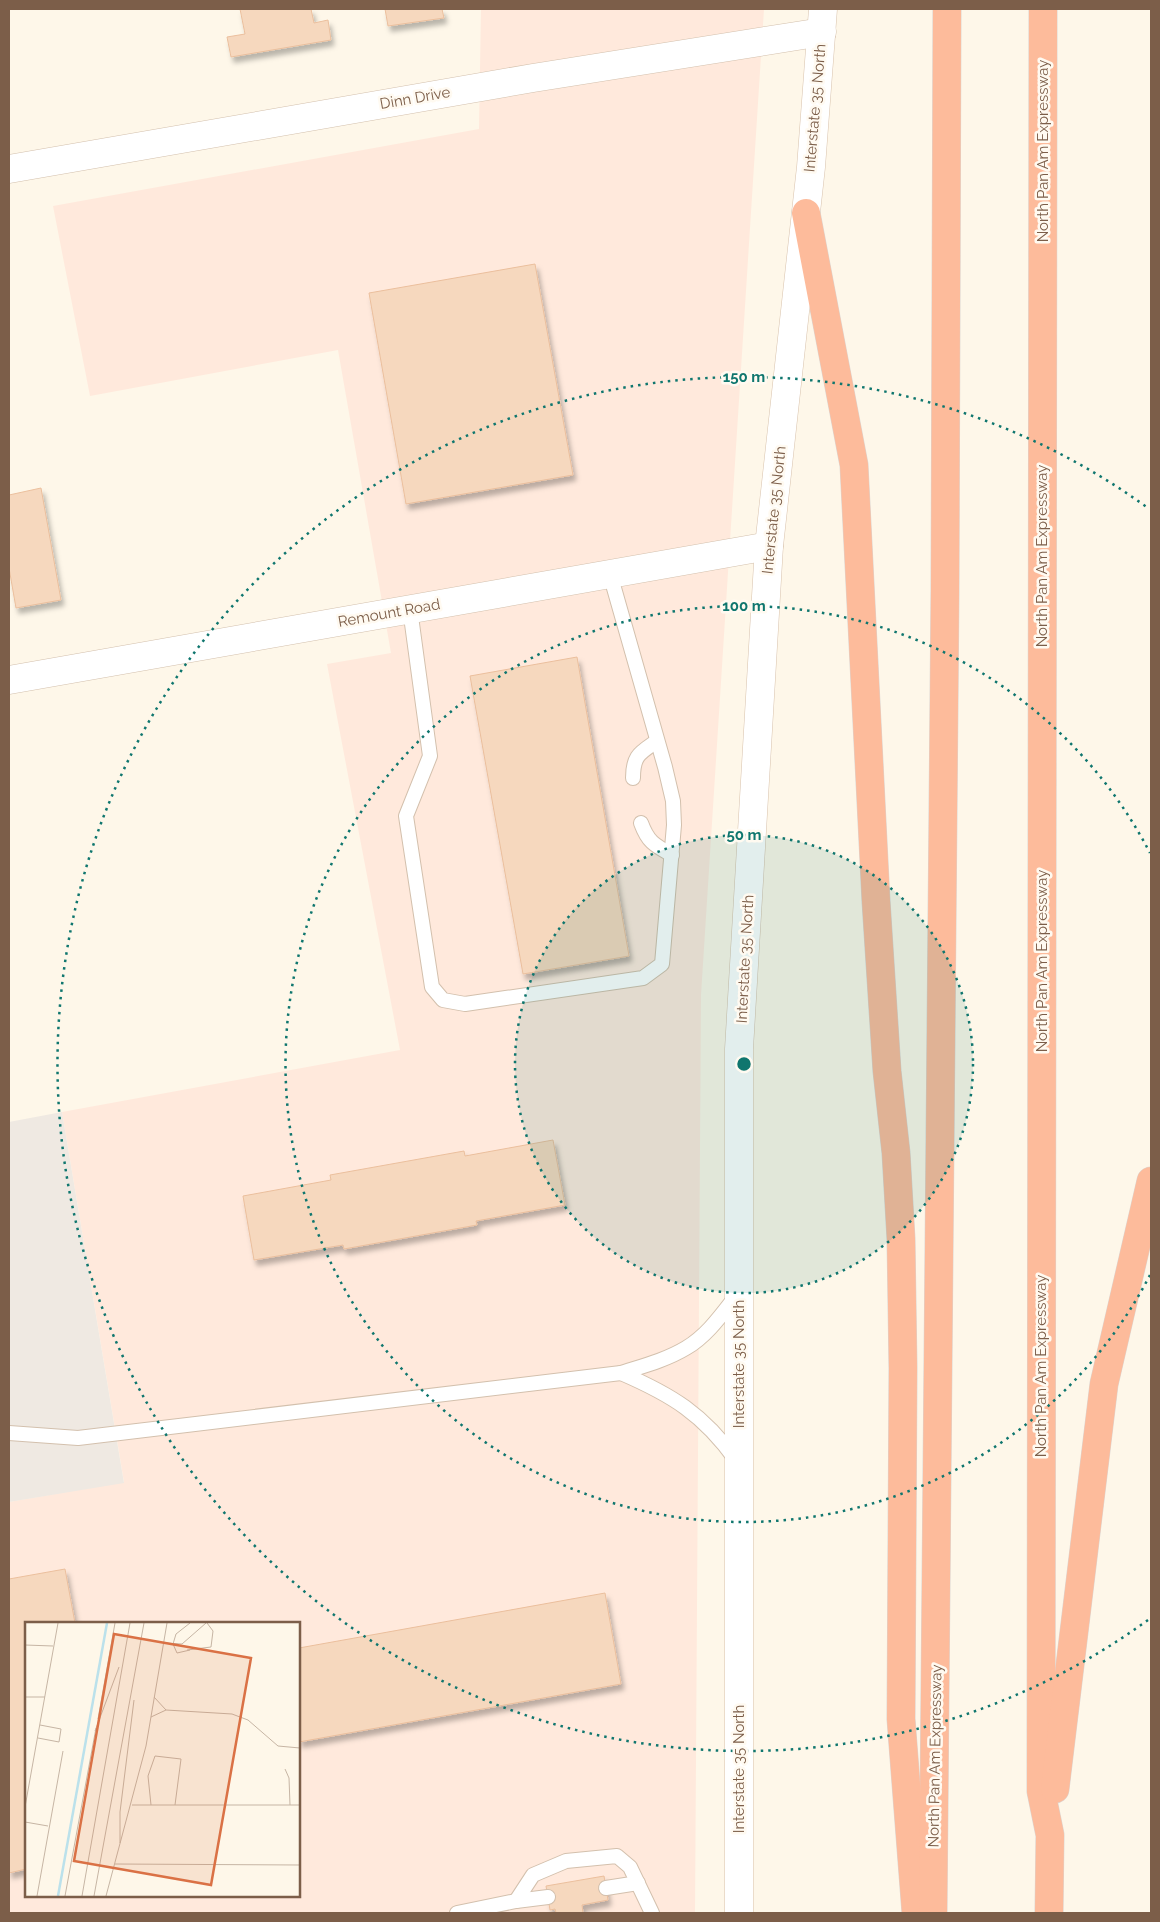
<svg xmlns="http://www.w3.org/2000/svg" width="1160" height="1922" font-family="Raleway,sans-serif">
	<defs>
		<filter id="shadow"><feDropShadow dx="3" dy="5.5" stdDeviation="2.5" flood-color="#0004"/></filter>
	</defs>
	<rect width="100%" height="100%" fill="#fef7e9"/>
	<path fill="#ffe9dc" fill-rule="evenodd" d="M481,9H764L701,995L695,1913H9V1502L124,1482L62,1112L400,1050L327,664L391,653L338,350L90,396L53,206L479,129ZM26,1623H299V1896H26Z"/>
	<polygon fill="#efe9e2" points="62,1112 124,1483 9,1502 9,1122"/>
	<g fill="#f6d8be" stroke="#ebbf9d" filter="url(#shadow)">
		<polygon points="240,9 311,9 314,23 328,20 331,40 231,57 227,37 245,34"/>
		<polygon points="385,9 442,9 444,18 388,26"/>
		<polygon points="535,264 573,475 406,504 369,293"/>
		<polygon points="41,488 61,600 16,608 9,568 9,495"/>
		<polygon points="577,657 629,956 523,974 470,676"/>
		<polygon points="553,1140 565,1205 476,1221 477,1225 344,1249 343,1245 254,1260 243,1196 331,1180 330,1175 464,1151 465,1156"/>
		<polygon points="65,1569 75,1623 26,1623 26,1869 9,1873 9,1579"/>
		<polygon points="605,1593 621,1684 299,1742 299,1648"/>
		<polygon points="604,1876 608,1900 582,1905 583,1913 556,1913 555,1909 550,1910 546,1886"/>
	</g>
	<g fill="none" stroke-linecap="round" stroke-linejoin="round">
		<defs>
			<g id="lane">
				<polyline points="410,609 430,756 406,816 432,987 443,1000 465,1004 643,978 662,964 674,825 673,801 665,767 610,574"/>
				<path d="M633,778C633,755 640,753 657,741"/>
				<path d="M641,823C648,842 654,845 672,855"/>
				<path d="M621,1373C672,1395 703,1414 736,1460"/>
				<path d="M9,1433L78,1438L621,1373C643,1366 666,1360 686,1348C707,1336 722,1314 737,1295"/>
				<polyline points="606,1888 638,1883"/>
				<polyline points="516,1901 533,1875 566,1861 617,1856 630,1867 652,1913"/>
				<polyline points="457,1913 516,1901 548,1897"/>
			</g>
			<g id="street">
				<polyline points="9,169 533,78 822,32"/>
				<polyline points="9,680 769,546"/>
			</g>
			<polyline id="secondary" points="739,1913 739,1049 769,546 811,167 823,9"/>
			<g id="highway">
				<polyline points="1043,9 1041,1791 1050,1835 1049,1913"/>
				<polyline points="806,213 854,465 876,901 887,1071 896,1153 901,1239 903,1368 901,1719 916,1913"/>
				<polyline points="1055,1789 1104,1384 1151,1181"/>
				<polyline points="933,1913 945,591 947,9"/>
			</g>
		</defs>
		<use href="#lane" stroke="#d3c0ad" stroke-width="16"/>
		<use href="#street" stroke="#d3c0ad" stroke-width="29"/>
		<use href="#secondary" stroke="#d8c2ac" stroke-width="29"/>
		<use href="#highway" stroke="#ddd5d0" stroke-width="29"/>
		<use href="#lane" stroke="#fff" stroke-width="14"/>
		<use href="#street" stroke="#fff" stroke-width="28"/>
		<use href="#secondary" stroke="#fff" stroke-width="28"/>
		<use href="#highway" stroke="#fdbb9b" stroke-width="28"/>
	</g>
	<circle cx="744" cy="1064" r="229" fill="#0f766e" fill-opacity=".12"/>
	<g fill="none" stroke="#0f766e" stroke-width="2.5" stroke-dasharray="2.5 5">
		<circle cx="744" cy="1064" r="229"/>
		<path d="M1150 1275A458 458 0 1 1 1150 853"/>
		<path d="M1148 1620A687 687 0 1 1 1148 508"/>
	</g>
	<g text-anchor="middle" stroke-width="5" stroke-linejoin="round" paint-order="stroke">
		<g font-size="15" fill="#7c5e49" stroke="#fffaf1">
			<text transform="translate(415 98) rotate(-10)" y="5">Dinn Drive</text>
			<text transform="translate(815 108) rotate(-85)" y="5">Interstate 35 North</text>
			<text transform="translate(1043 151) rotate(-90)" y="5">North Pan Am Expressway</text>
			<text transform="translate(774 510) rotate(-84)" y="5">Interstate 35 North</text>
			<text transform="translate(1042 556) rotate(-90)" y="5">North Pan Am Expressway</text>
			<text transform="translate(389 613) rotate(-10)" y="5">Remount Road</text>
			<text transform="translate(745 959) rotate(-87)" y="5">Interstate 35 North</text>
			<text transform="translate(1042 961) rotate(-90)" y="5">North Pan Am Expressway</text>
			<text transform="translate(739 1364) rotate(-90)" y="5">Interstate 35 North</text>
			<text transform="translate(1041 1366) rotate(-90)" y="5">North Pan Am Expressway</text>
			<text transform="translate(935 1756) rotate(-89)" y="5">North Pan Am Expressway</text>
			<text transform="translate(739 1769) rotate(-90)" y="5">Interstate 35 North</text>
		</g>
	</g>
	<g transform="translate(25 1622)">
		<rect width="275" height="275" fill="#fef7e9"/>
		<path fill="none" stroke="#bbe1eb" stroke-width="2.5" d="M33,274L82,1"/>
		<path fill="none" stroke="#c6b5a4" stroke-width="1" d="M139,21L157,22L181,1M0,23L28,24M162,28L186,25L188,9L182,1M165,28L152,31L148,22L151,12L165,1M0,75H20M129,75L141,88M126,95L141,88L207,92L223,98L253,124L275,126M73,97L90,1M70,109L94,45M13,116L34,120L36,107L15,103M260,147L264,156L265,183M107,183H275M126,183L123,154L130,134L156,137L150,183M0,185L33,1M0,200L23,204M95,221V190L109,78M90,242L275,243M12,274L38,129M40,274L71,106M57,274L105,1M69,274L119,1M81,274L121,124L142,1"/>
		<path fill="#da7145" fill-opacity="0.15" stroke="#da7145" stroke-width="2.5" d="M89,12L226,36L186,263L49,239Z"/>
		<rect width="275" height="275" fill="none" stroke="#7c5e49" stroke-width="2.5"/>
	</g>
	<circle cx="744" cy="1064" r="8" fill="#0f766e" stroke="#fffaf1" stroke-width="2.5"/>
	<g font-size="15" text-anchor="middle" font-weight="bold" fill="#0f766e" stroke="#fffaf1" stroke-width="5" stroke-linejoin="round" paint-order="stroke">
		<text x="744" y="382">150 m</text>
		<text x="744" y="611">100 m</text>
		<text x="744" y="840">50 m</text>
	</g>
	<rect width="1160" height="1922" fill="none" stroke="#7c5e49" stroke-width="20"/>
</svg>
